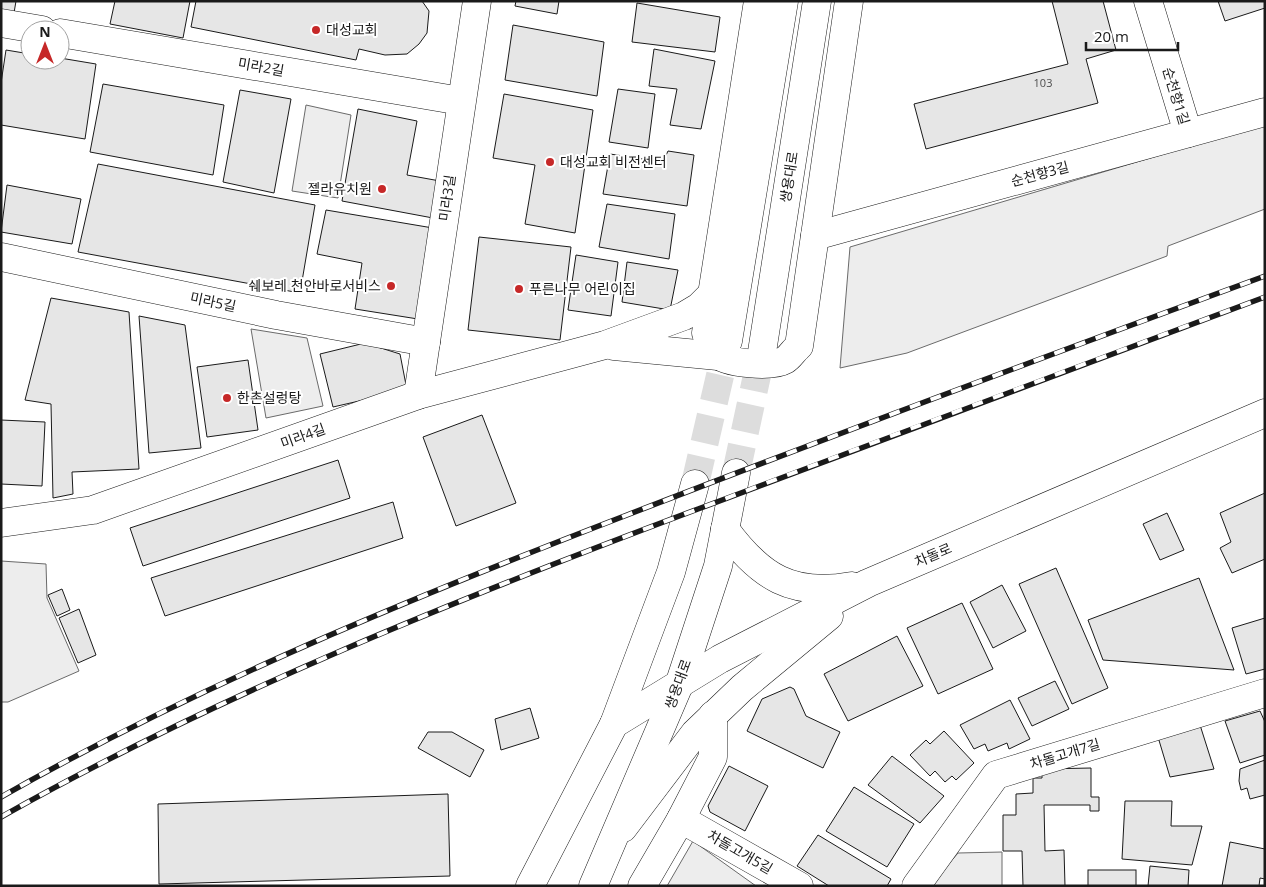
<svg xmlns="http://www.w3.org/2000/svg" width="1266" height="887" font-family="'Open Sans','Noto Sans KR',sans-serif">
	<rect width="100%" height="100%" fill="#fff"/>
	<g fill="#ededed" stroke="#6a6a6a">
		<polygon points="306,105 351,115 338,198 292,191"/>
		<polygon points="1265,124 1265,209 1168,246 1167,256 907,353 840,368 850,247"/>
		<polygon points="251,329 307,338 323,406 266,418"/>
		<polygon points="1,561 46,564 47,598 79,671 8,702 1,702"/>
		<polygon points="693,841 756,886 667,886"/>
		<polygon points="1002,852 1002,886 930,886 958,853"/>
	</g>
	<g fill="#e6e6e6" stroke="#1a1a1a">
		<polygon points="1,1 16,1 14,13 1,10"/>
		<polygon points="115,1 190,1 183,38 110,24"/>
		<polygon points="196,1 422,1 429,11 427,33 419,44 407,54 385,55 359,49 356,60 191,27"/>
		<polygon points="516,1 559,1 557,14 515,6"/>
		<polygon points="1052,1 1103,1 1116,50 1086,59 1098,103 926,149 914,104 1068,64"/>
		<polygon points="1218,1 1265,1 1265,8 1225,21"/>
		<polygon points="637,3 720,17 715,52 632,42"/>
		<polygon points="513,25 604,42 597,96 505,80"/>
		<polygon points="654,49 715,61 701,129 670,125 677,89 649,86"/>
		<polygon points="6,50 30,54 30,60 60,58 96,64 85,139 1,125 1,83"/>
		<polygon points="103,84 224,105 213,175 90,152"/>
		<polygon points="618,89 655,94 648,148 609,142"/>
		<polygon points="240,90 291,99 274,193 223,182"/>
		<polygon points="504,94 593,110 575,233 525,224 535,165 493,158"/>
		<polygon points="358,109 417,121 407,175 440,181 433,218 342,201"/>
		<polygon points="668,151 694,155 687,206 603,194 610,154 663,162"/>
		<polygon points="98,164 315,205 300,293 78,252"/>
		<polygon points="7,185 81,199 72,244 1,232"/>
		<polygon points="607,204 675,214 669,259 599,247"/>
		<polygon points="326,210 433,228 418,319 355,309 362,263 317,254"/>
		<polygon points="479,237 571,247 560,340 468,330"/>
		<polygon points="576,255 618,262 611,316 568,310"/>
		<polygon points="627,262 678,270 670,310 622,302"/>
		<polygon points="51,298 129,312 139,469 72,472 73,494 53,498 51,404 25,400"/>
		<polygon points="139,316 185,325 201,448 149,453"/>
		<polygon points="365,343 400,354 407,390 333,407 320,354"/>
		<polygon points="248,360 258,430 207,437 197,367"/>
		<polygon points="482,415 516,503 456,526 423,437"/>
		<polygon points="1,420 45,422 42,486 1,484"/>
		<polygon points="338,460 350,498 143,566 130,528"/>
		<polygon points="1265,493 1265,559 1232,573 1220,548 1231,542 1220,513"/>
		<polygon points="393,502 403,538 165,616 151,578"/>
		<polygon points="1167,513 1184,550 1160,560 1143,524"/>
		<polygon points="1056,568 1108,688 1072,704 1019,584"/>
		<polygon points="1199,578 1234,670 1103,660 1088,620"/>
		<polygon points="1002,585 1026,631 993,648 970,602"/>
		<polygon points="62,589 70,610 57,616 48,595"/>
		<polygon points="962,603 993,669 938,694 907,628"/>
		<polygon points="79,609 96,655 78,663 59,618"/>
		<polygon points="1265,618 1265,669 1246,674 1232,628"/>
		<polygon points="897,636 923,686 848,721 824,674"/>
		<polygon points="1055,681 1069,709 1032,726 1018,698"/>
		<polygon points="790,687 794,689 806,716 840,732 823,768 747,731 762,699"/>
		<polygon points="1010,700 1030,739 1009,749 1007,743 988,751 985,744 974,749 960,725"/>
		<polygon points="530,708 539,738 501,750 495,719"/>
		<polygon points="1260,711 1265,722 1265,755 1240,763 1225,721"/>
		<polygon points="1200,725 1214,769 1170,777 1158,737"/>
		<polygon points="944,731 974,763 956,780 952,776 945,782 935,771 930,776 910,755 926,740 930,744"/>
		<polygon points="428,732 452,732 484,750 470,777 418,748"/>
		<polygon points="892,756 944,796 920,823 868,785"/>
		<polygon points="1265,760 1265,795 1250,799 1247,788 1241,790 1239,781 1240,769"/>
		<polygon points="729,766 768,786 745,831 710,812 708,806"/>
		<polygon points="1091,768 1091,797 1099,797 1099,811 1090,811 1090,805 1044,805 1045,851 1064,850 1065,886 1023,886 1022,851 1003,851 1003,815 1016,815 1016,794 1033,793 1033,778 1042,778 1042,769"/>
		<polygon points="854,787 914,824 887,867 826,831"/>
		<polygon points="448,794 450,876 159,884 158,804"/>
		<polygon points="1125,801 1172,801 1171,826 1202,826 1192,865 1122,859"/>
		<polygon points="818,835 891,879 887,886 829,886 797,866"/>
		<polygon points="1230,842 1265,849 1265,879 1260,878 1259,886 1222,886"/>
		<polygon points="1150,866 1189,870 1188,886 1148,886"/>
		<rect x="1088" y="870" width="48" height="16"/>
	</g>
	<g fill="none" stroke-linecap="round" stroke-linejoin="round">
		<g stroke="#ddd" stroke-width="28" stroke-dasharray="28 14" stroke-linecap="butt">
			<polyline points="736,473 762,352"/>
			<polyline points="695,484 728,341"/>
		</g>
		<defs>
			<g id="minor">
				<polyline points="1148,1 1188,133"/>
				<polyline points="1,23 42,30"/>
				<polyline points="60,33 461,101"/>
				<polyline points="815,236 1265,112"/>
				<polyline points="1,257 276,315 426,342"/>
				<polyline points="614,346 718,356"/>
				<polyline points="418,395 477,1"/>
				<polyline points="1,523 93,510 418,395 605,345 684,316 699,307 713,293"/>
				<polyline points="681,819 799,886"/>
				<polyline points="642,886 681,819 713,757 713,715"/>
				<polyline points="916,886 996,775 1265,693"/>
			</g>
			<g id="tertiary">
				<path d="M725,529C760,577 792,597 852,586"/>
				<polyline points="614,724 720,659 868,583 1265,413"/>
				<polyline points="623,828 695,733 742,688 829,616"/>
			</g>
			<g id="secondary">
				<path d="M758,1L706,333C709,341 711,348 717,354C726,364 773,367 785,360C790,357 794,350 799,346L849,1"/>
				<polyline points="728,341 784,1"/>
				<polyline points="762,352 817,1"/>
				<polyline points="530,886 614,724 671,572 695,484"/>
				<polyline points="593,886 679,685 718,566 736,473"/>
			</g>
		</defs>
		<use href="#minor" stroke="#1a1a1a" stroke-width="29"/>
		<use href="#tertiary" stroke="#1a1a1a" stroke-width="29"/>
		<use href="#secondary" stroke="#1a1a1a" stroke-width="29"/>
		<use href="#minor" stroke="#fff" stroke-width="28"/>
		<use href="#tertiary" stroke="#fff" stroke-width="28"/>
		<use href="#secondary" stroke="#fff" stroke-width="28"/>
		<defs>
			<g id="rail">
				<path d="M1,797C200,684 414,597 627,515C839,433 1052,354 1265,276"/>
				<path d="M1,817C223,692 461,598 698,509C887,437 1076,367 1265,297"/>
			</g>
		</defs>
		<use href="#rail" stroke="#1a1a1a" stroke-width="5.5"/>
		<use href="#rail" stroke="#fff" stroke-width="4" stroke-dasharray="11" stroke-linecap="butt"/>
	</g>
	<g fill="#c62828" stroke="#fff" stroke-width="2">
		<circle cx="316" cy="30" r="5"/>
		<circle cx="550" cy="162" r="5"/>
		<circle cx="382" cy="189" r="5"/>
		<circle cx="391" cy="286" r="5"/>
		<circle cx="519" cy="289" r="5"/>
		<circle cx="227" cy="398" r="5"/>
	</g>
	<g text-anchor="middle" stroke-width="4" stroke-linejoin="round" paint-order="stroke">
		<g font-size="11" fill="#4d4d4d">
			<text x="1043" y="87">103</text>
		</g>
		<g font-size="14" fill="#1a1a1a" stroke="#fff" text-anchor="start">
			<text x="326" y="35">대성교회</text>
			<text x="560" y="167">대성교회 비전센터</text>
			<text x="372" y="194" text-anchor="end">젤라유치원</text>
			<text x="381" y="291" text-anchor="end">쉐보레 천안바로서비스</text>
			<text x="529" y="294">푸른나무 어린이집</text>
			<text x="237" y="403">한촌설렁탕</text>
		</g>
		<g font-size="14" fill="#1a1a1a" stroke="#fff">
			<text transform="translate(261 67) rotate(10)" y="5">미라2길</text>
			<text transform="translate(1176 96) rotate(73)" y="5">순천향1길</text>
			<text transform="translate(1040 174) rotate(-15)" y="5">순천향3길</text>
			<text transform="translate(789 177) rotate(-81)" y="5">쌍용대로</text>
			<text transform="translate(447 198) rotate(-82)" y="5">미라3길</text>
			<text transform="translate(213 302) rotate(12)" y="5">미라5길</text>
			<text transform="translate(303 436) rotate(-20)" y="5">미라4길</text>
			<text transform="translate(933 555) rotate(-23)" y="5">차돌로</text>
			<text transform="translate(678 684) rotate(-70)" y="5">쌍용대로</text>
			<text transform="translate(1065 754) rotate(-17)" y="5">차돌고개7길</text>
			<text transform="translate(740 852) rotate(30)" y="5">차돌고개5길</text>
		</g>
	</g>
	<rect width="1266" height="887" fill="none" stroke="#1a1a1a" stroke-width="5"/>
	<g transform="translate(45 45)"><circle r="24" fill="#ffffff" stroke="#a3a3a3"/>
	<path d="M0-4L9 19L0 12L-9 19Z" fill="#c62828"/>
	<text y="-8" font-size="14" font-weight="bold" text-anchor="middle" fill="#1a1a1a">N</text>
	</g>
	<path d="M1086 42v8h92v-8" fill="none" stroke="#1a1a1a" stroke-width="2.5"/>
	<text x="1094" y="42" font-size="15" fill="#1a1a1a" stroke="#ffffff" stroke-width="4" paint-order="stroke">20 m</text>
</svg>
